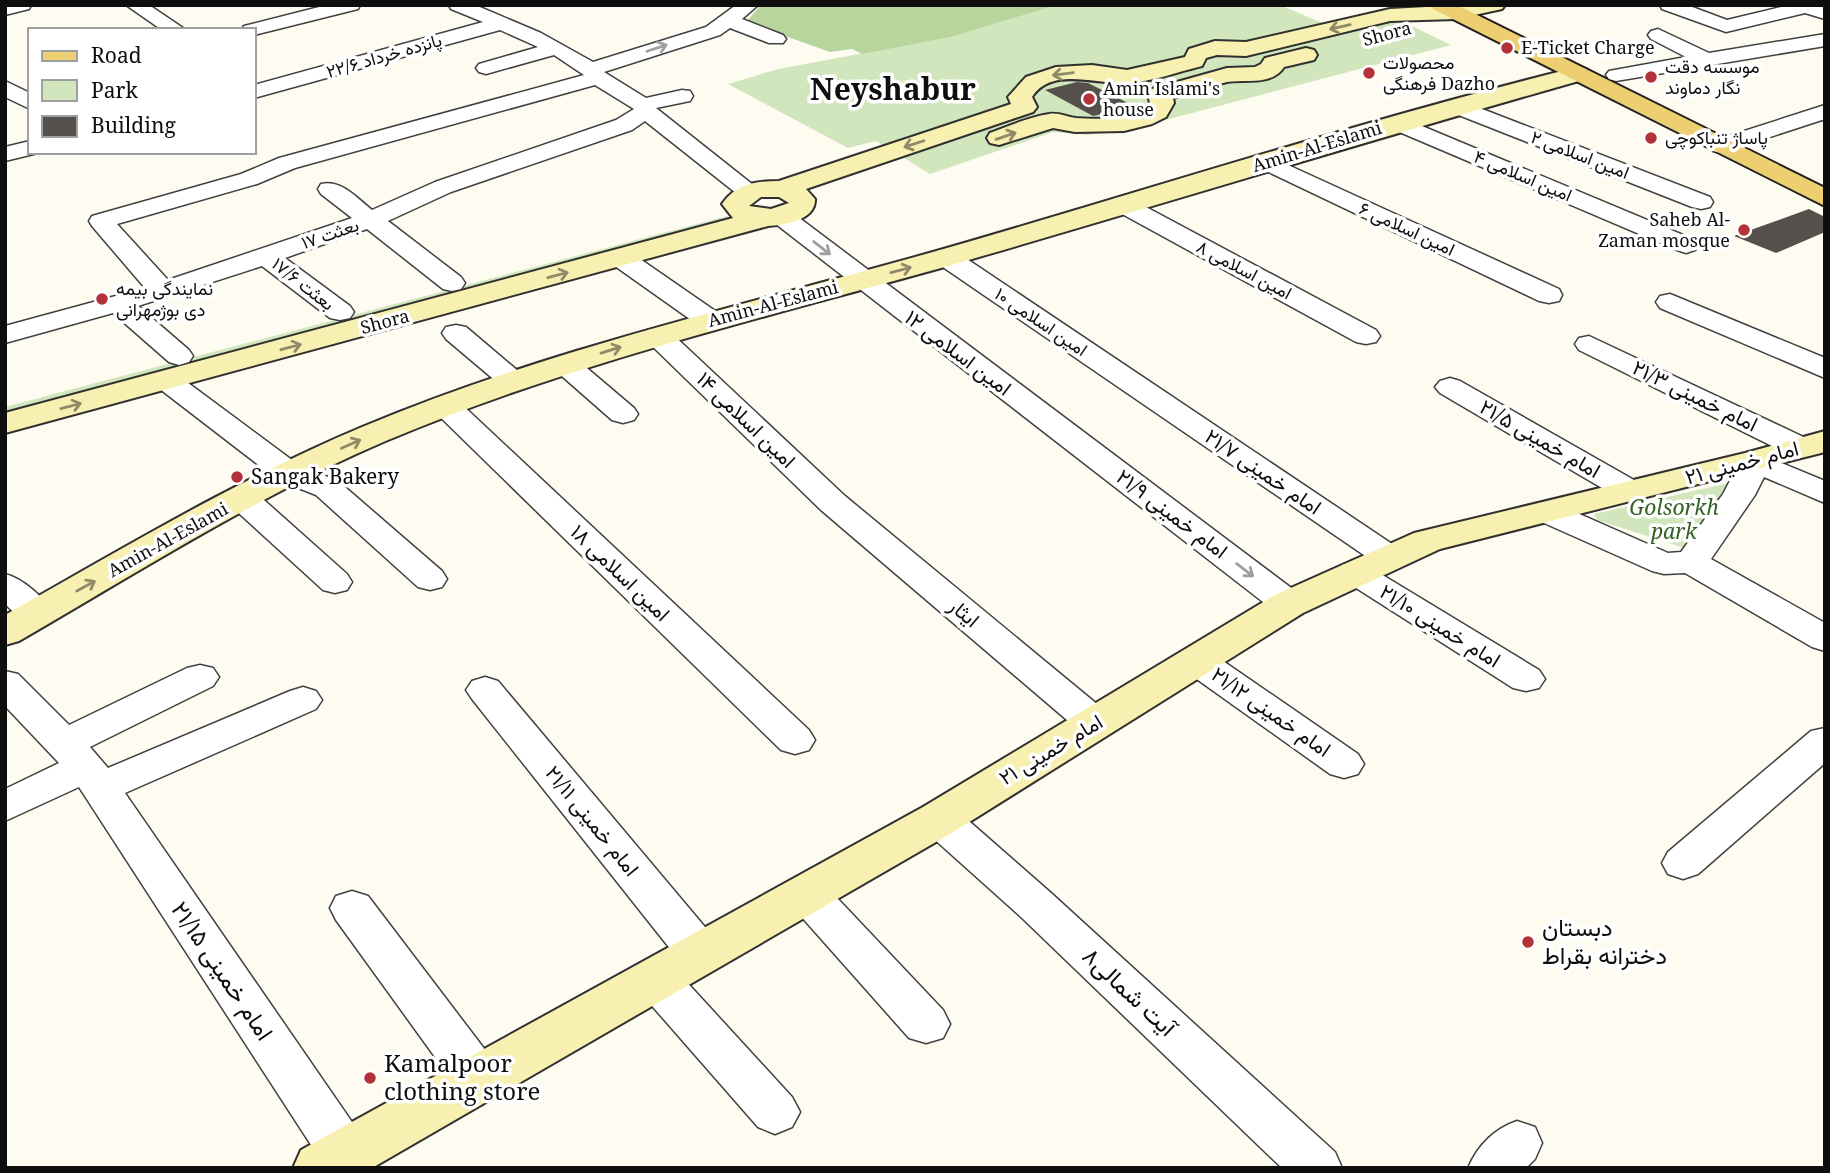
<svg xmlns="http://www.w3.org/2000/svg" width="1830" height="1173" font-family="'Noto Serif',Vazirmatn,serif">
	<rect width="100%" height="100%" fill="#fefbf1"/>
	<g fill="#d2e6bd">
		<polygon points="1057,5 1280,5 1325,24 1379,10 1451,45 1135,128 1088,135 1053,132 930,174 876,141 848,148 728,84 778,69 951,37"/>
		<polygon points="727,216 731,219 5,415 5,407"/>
		<polygon points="1728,483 1685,548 1597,520 1594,514"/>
	</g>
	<polygon fill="#b7d59d" points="761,5 1057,5 951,37 862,54 852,49 830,52 746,22"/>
	<g fill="#56504c">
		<polygon points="1077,82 1088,83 1136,107 1093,116 1045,90"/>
		<polygon points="1809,209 1825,217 1825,232 1776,253 1734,236"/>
	</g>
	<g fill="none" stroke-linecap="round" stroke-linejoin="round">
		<defs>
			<g id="street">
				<polygon points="5,5 31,5 29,9 5,15"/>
				<polygon points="126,5 149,5 186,30 162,30"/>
				<polygon points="327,5 360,5 358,9 254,35 254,30 241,30 244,26"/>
				<path d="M449,5H475L541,33L593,62L706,27L736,5H758L742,19L783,35L786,39L783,43H769L730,28L720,35L604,72L646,98L682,90L690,91L693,96L690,101L656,108L762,192L759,197L750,199L741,197L645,121L632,130L451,192L388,221L461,277L465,283L461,289L452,291L443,289L367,229L285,258L350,306L354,312L350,318L340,320L330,318L262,266L138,306L189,350L193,356L189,362L179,365L169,362L113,313L5,343V326L145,288L92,226L89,221L92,216L241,174L279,158L584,75L554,55L486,74L479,72L476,68L479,64L538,47L500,30L254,98V85L483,22L451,9ZM595,85L634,109L616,120L435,182L372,210C357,198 341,179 321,184L318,189L321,194L352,218L168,280L117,224L257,184L295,168Z"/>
				<polygon points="1660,5 1687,5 1727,20 1789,5 1820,5 1825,7 1825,19 1805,13 1726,32 1662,9"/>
				<polygon points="1658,29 1709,53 1825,34 1825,46 1616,81 1609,79 1606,75 1609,71 1686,57 1651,39 1648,35 1651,31"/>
				<polygon points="5,81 30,93 30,109 5,97"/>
				<polygon points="1459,100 1710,197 1713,202 1710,207 1701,209 1692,207 1451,112 1448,107 1451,102"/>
				<polygon points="1825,105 1825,119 1721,153 1713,151 1710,146 1713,141"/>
				<polygon points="1398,116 1695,240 1699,245 1695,250 1686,253 1677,250 1390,128 1387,123 1390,118"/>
				<polygon points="30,141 30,152 38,153 5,161 5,147"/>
				<polygon points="1266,155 1559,289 1562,295 1559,301 1549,303 1539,301 1258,167 1254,162 1258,157"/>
				<polygon points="1122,197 1131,199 1376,330 1380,336 1376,342 1366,344 1356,342 1113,209 1110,204 1113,199"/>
				<polygon points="781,209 790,211 1302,596 1307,604 1302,612 1289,615 1276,612 772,221 769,216 772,211"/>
				<polygon points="946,249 955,251 1401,550 1406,557 1401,564 1389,567 1377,564 937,263 933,257 937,251"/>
				<polygon points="621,250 630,252 721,315 725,321 721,327 711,329 701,327 612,264 608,258 612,252"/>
				<polygon points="1670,294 1825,358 1825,378 1660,308 1656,302 1660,296"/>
				<polygon points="456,325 466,327 524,376 529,382 524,388 514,391 504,388 446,339 442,333 446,327"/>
				<polygon points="658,328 668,330 845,496 1109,714 1114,723 1109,732 1095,736 1081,732 821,510 648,342 644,336 648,330"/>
				<polygon points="1589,336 1812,441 1817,448 1812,455 1801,457 1790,455 1579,350 1575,344 1579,338"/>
				<polygon points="565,355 575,358 634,408 638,414 634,420 623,423 612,420 555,370 551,364 555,358"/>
				<polygon points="166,371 176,374 300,466 338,481 442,571 447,579 442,587 430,590 418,587 316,495 278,480 156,386 151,380 156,374"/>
				<polygon points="1450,378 1460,381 1641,484 1646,491 1641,498 1630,501 1619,498 1440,393 1435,387 1440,381"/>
				<polygon points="446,397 457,400 809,730 815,740 809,750 795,754 781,750 435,412 431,406 435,400"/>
				<polygon points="1755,452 1825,481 1825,503 1764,477 1755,495 1711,559 1825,623 1825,651 1812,647 1685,573 1664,574 1652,571 1535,519 1531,512 1535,505 1547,502 1559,505 1668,553 1681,552 1723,494 1744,454"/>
				<polygon points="243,489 255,492 347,574 352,582 347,590 335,593 323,590 231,506 227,499 231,492"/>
				<polygon points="1354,561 1366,565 1539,670 1545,679 1539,688 1526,691 1513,688 1342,579 1337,572 1342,565"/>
				<path d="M5,574C24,579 44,598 55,614L50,622C26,628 21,619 5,604Z"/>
				<polygon points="1197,649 1210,652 1358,754 1364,764 1358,774 1344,778 1330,774 1184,670 1178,661 1184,652"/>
				<polygon points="200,665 213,668 219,677 213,686 90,747 108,768 290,691 303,687 316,691 322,700 316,709 125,793 363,1138 370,1154 364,1168 326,1168 79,787 5,821 5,789 59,763 5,706 5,671 18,674 69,725 187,668"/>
				<polygon points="485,677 498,681 715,939 722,952 715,965 699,970 683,965 472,699 466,690 472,681"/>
				<polygon points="1825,728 1825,763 1698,874 1683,879 1668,874 1662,863 1668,852 1811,731"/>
				<polygon points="939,804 954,808 1051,893 1335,1152 1342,1168 1282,1168 1021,917 924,830 918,819 924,808"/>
				<polygon points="806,876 821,881 943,1010 950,1024 943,1038 926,1043 909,1038 791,905 784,893 791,881"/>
				<polygon points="352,891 368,896 495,1063 502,1078 495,1093 478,1099 461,1093 336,920 330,908 336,896"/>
				<polygon points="655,960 671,965 792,1097 800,1112 792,1127 775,1134 758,1127 639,991 632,978 639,965"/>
				<path d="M1517,1121L1535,1127L1542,1143L1535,1159L1526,1168H1468C1478,1145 1494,1129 1517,1121Z"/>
			</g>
			<g id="secondary">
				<path d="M1463,5H1505L1502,9L1456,19L1390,21L1246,56L1217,55L1206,58L1202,66C1177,72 1152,82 1126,83C1097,85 1052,66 1032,97L1037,107L1033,112L806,189L815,199C816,220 785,225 768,226L5,433V413L733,218L722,204C736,184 755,181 779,181L1011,104L1008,97L1026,77L1056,67L1092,65L1127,70L1185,57L1189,49L1215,41L1246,42L1390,9ZM761,197H779L789,203L771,209L749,206Z"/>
				<path d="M1306,48L1314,50L1317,55L1314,60L1284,67C1272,86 1245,79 1227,82C1209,86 1190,93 1173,98L1174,103L1166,117L1152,124L1124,131L1075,132L1053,128L999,145L990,143L987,138L990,133C1009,126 1029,117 1049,114C1058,112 1067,117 1076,118C1096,119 1138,122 1150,103L1148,94L1152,89L1227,68L1255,67L1261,64L1265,58Z"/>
				<path d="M1578,67L1586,69L1589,74L1586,79C1370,140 1156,206 941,268C755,320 566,365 388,440C259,495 140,571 19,641L5,645V615C122,549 238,479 362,427C548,349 746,305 940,250C1152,189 1363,120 1578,67Z"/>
				<polygon points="1825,431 1825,452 1440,549 1303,613 955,831 372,1168 293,1168 301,1150 923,807 1275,595 1414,533 1745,453"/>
			</g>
			<polygon id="primary" points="1430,5 1457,5 1825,188 1825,206 1433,9"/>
		</defs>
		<use href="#street" stroke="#414141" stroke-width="3"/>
		<use href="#secondary" stroke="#303030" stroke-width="4"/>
		<use href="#primary" stroke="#1f1f1f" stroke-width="4"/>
		<use href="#street" fill="#fff" fill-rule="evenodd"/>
		<use href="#secondary" fill="#f8f0b1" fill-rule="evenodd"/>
		<use href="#primary" fill="#edcf72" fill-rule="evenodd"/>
	</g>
	<defs><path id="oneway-shaft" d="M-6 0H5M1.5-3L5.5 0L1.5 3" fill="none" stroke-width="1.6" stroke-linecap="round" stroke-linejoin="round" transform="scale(1.75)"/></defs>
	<g stroke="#8f8a68">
		<use href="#oneway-shaft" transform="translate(1340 27) rotate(167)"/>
		<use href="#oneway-shaft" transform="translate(1063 74) rotate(172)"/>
		<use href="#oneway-shaft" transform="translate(1006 136) rotate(-19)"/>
		<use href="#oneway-shaft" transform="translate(914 144) rotate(162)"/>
		<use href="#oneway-shaft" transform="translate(901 270) rotate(-15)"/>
		<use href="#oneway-shaft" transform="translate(558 275) rotate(-15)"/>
		<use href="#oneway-shaft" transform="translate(291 347) rotate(-15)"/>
		<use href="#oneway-shaft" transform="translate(611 350) rotate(-17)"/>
		<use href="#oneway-shaft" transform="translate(71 406) rotate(-15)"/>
		<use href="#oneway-shaft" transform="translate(351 444) rotate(-24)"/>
		<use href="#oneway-shaft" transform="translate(86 586) rotate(-29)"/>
	</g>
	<g stroke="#9f9f9f">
		<use href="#oneway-shaft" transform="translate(657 48) rotate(-18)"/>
		<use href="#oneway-shaft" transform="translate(822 248) rotate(38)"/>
		<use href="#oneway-shaft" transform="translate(1245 570) rotate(37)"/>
	</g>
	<g fill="#b33138" stroke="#fff" stroke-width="2.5">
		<circle cx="1507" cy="48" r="7"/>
		<circle cx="1369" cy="73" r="7"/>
		<circle cx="1651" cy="77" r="7"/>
		<circle cx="1089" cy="99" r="7"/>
		<circle cx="1651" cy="138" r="7"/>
		<circle cx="1744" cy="230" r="7"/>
		<circle cx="102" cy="299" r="7"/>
		<circle cx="237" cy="477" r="7"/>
		<circle cx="1528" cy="942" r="7"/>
		<circle cx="370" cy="1078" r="7"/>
	</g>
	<g text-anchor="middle" stroke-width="7" stroke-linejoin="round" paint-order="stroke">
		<g font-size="18" fill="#0e0e0e" stroke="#fff">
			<text transform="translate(1387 34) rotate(-15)" y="6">Shora</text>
			<text transform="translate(384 56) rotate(-16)" y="6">پانزده خرداد ۲۲/۶</text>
			<text transform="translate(1317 147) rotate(-17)" y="6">Amin-Al-Eslami</text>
			<text transform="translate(1580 155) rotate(21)" y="6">امین اسلامی ۲</text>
			<text transform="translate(1523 176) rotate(23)" y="6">امین اسلامی ۴</text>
			<text transform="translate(1407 229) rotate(25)" y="6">امین اسلامی ۶</text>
			<text transform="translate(330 234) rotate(-19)" y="6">بعثت ۱۷</text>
			<text transform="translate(1244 270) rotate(28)" y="6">امین اسلامی ۸</text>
			<text transform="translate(303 284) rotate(38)" y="6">بعثت ۱۷/۶</text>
			<text transform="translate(773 304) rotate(-15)" y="6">Amin-Al-Eslami</text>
			<text transform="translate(385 322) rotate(-15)" y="6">Shora</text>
			<text transform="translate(1041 322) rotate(34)" y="6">امین اسلامی ۱۰</text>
			<text transform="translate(168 540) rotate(-29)" y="6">Amin-Al-Eslami</text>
		</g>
		<g font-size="18" fill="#0e0e0e" stroke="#fff" text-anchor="start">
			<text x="1521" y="54">E-Ticket Charge</text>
			<text x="1383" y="69">محصولات<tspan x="1383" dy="21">فرهنگی Dazho</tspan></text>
			<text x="1665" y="73">موسسه دقت<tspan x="1665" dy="21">نگار دماوند</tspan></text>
			<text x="1103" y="95">Amin Islami's<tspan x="1103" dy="21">house</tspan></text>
			<text x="1665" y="144">پاساژ تنباکوچی</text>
			<text x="1730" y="226" text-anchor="end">Saheb Al-<tspan x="1730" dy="21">Zaman mosque</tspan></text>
			<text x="116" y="295">نمایندگی بیمه<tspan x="116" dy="21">دی بوژمهرانی</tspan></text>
		</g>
		<g font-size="21" fill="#0e0e0e" stroke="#fff">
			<text transform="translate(958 353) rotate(37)" y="7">امین اسلامی ۱۲</text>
			<text transform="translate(1695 396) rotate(26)" y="7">امام خمینی ۲۱/۳</text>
			<text transform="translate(746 420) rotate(44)" y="7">امین اسلامی ۱۴</text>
			<text transform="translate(1540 439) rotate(30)" y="7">امام خمینی ۲۱/۵</text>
			<text transform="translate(1742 463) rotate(-15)" y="7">امام خمینی ۲۱</text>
			<text transform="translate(1263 472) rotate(34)" y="7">امام خمینی ۲۱/۷</text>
			<text transform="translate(1172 514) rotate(37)" y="7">امام خمینی ۲۱/۹</text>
			<text transform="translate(620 573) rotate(44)" y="7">امین اسلامی ۱۸</text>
			<text transform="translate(964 613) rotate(40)" y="7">ایثار</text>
			<text transform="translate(1440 626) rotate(32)" y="7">امام خمینی ۲۱/۱۰</text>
			<text transform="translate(1271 712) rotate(35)" y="7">امام خمینی ۲۱/۱۲</text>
			<text transform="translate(1051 750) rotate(-31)" y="7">امام خمینی ۲۱</text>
			<text transform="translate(592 821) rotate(51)" y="7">امام خمینی ۲۱/۱۱</text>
		</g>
		<g font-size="21" fill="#0e0e0e" stroke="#fff" text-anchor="start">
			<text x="251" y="484">Sangak Bakery</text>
		</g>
		<g font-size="21" font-style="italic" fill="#316124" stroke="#fff">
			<text x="1674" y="515">Golsorkh<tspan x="1674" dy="24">park</tspan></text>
		</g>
		<g font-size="24" fill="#0e0e0e" stroke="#fff" text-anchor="start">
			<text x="1542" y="936">دبستان<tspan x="1542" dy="28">دخترانه بقراط</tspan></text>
			<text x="384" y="1072">Kamalpoor<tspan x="384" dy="28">clothing store</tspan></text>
		</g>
		<g font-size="24" fill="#0e0e0e" stroke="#fff">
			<text transform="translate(222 971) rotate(56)" y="8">امام خمینی ۲۱/۱۵</text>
			<text transform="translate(1129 992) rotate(43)" y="8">آیت شمالی۸</text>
		</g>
		<g font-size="30" font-weight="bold" fill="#0e0e0e" stroke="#fff">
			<text x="893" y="100">Neyshabur</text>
		</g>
	</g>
	<rect width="1830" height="1173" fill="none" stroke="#0e0e0e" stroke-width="14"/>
	<rect x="28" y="28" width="228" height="126" fill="#ffffff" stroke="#9f9f9f" stroke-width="2"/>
	<rect x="42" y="51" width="35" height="10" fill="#edcf72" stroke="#9f9f9f" stroke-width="2"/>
	<text x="91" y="63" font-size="21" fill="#0e0e0e">Road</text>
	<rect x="42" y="80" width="35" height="21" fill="#d2e6bd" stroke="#9f9f9f" stroke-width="2"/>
	<text x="91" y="98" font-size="21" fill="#0e0e0e">Park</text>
	<rect x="42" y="116" width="35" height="21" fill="#56504c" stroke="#9f9f9f" stroke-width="2"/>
	<text x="91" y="133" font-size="21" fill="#0e0e0e">Building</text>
</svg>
